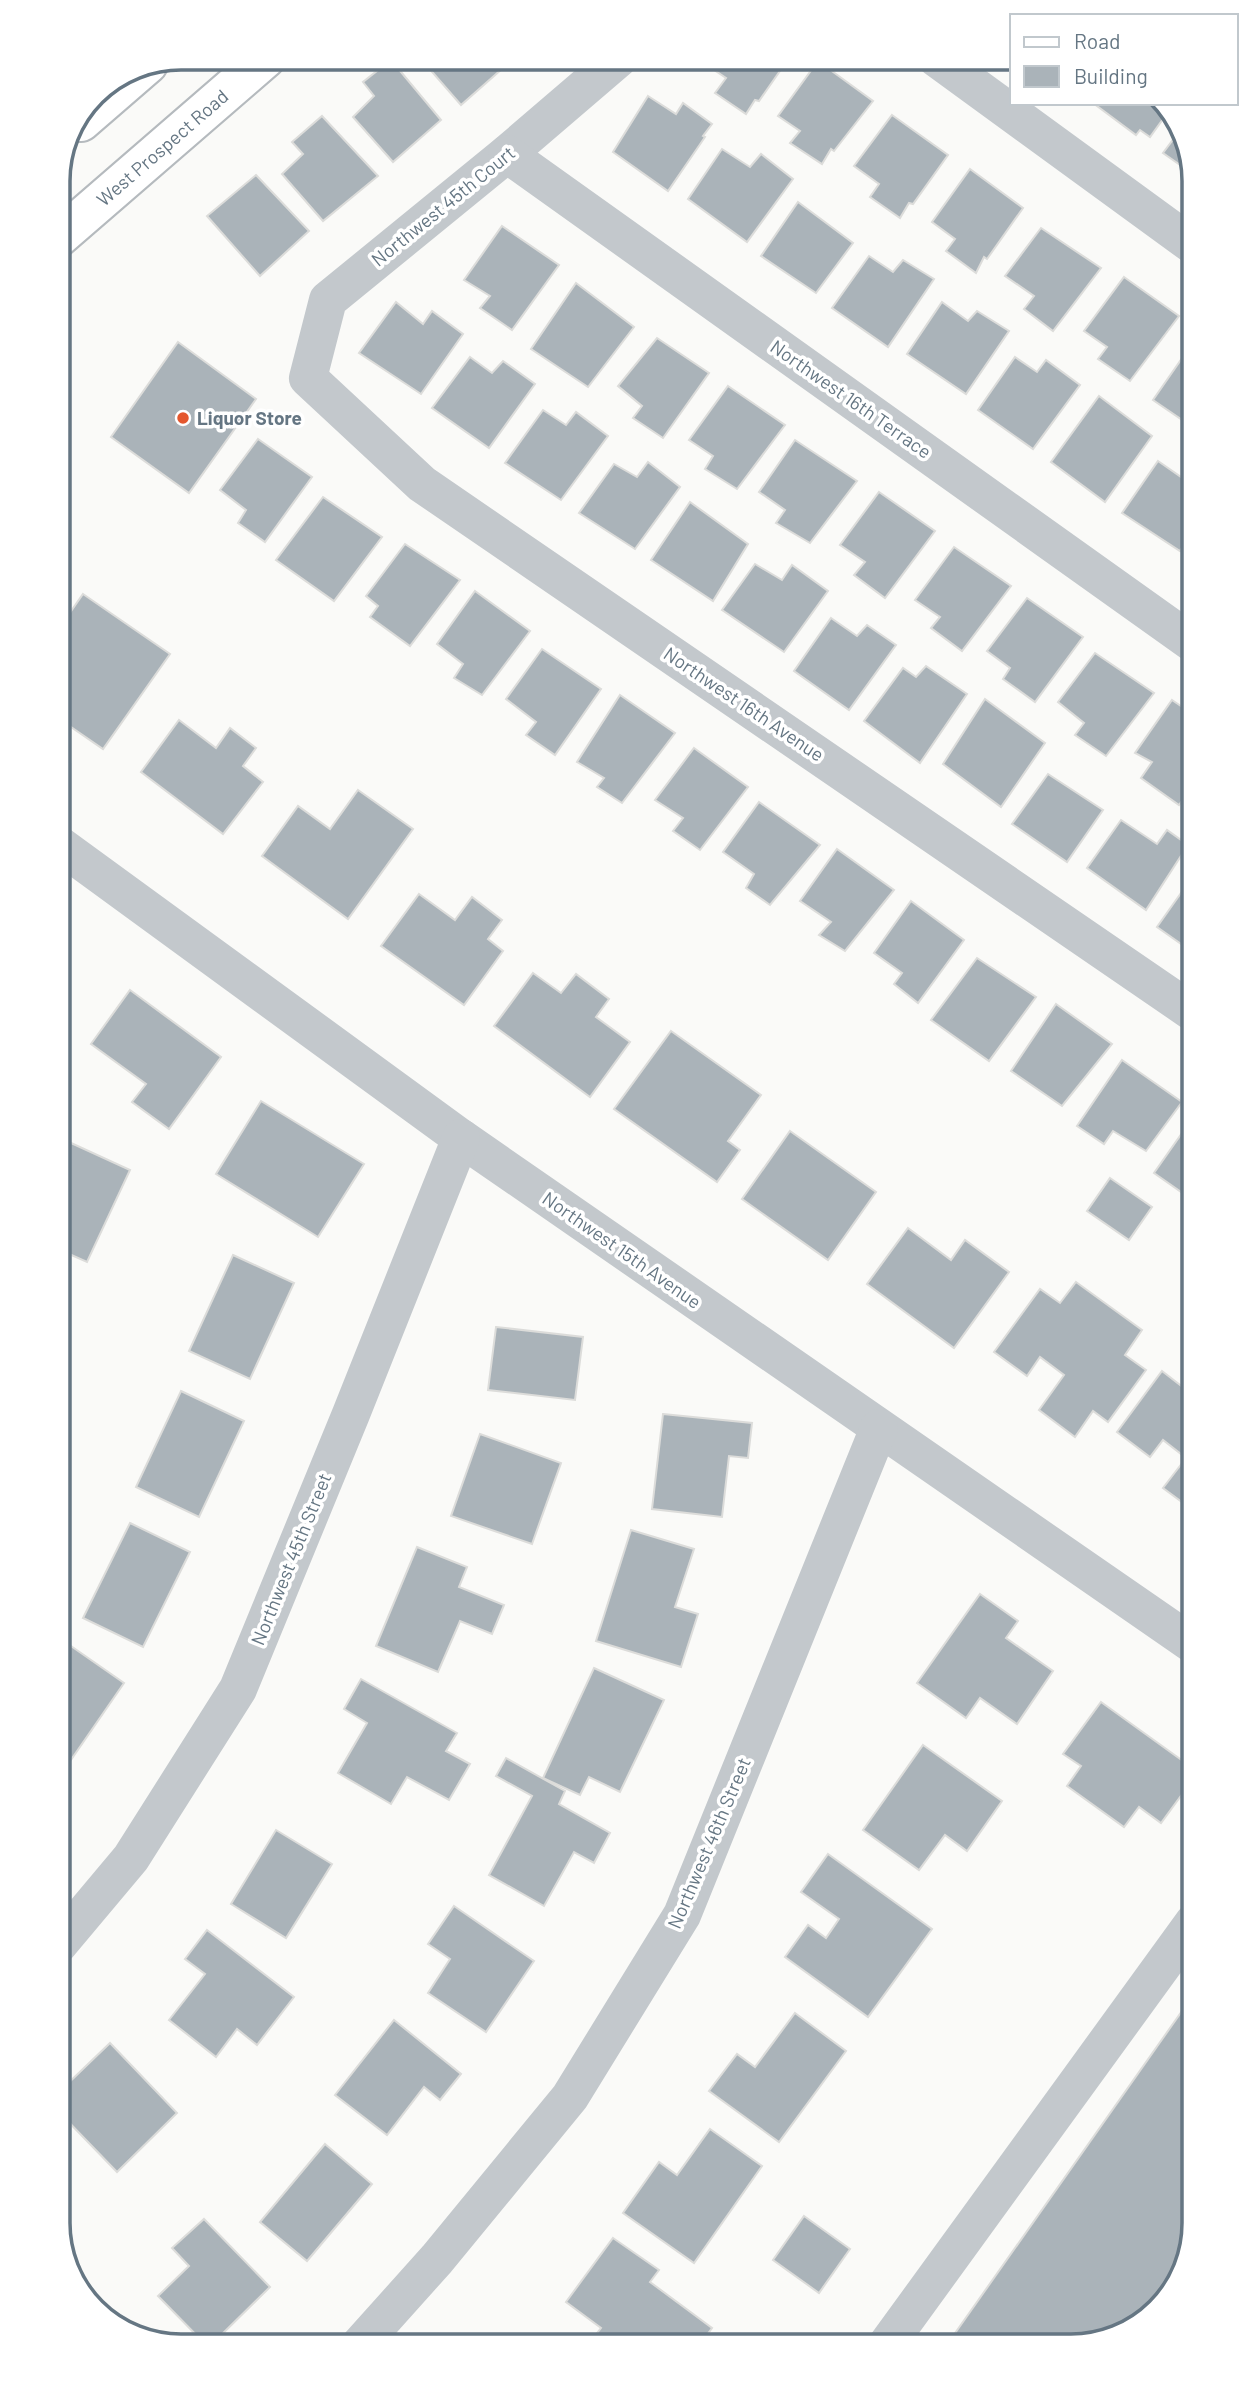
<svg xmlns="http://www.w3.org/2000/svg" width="1252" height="2404" font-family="Barlow,sans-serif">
	<rect width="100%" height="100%" fill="#fafaf8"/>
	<g fill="#aab3b9" stroke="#dcdcda" stroke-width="2">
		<polygon points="420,58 508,58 511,61 461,105"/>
		<polygon points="699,58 789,58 759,101 755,100 746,114 715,93 726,78 698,59"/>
		<polygon points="391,60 441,120 393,162 353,117 374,96 363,82"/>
		<polygon points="818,61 873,101 834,151 831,149 822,164 790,143 800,131 778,116"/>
		<polygon points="648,96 676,114 683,103 712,124 703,136 705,137 668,191 613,152"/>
		<polygon points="1093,103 1161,103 1168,112 1150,137 1140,130 1136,135"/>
		<polygon points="892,115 948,155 913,204 909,203 900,218 870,197 879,184 854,166"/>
		<polygon points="322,116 378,176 323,221 282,174 303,154 292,142"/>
		<polygon points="1181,129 1185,134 1193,174 1163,153"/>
		<polygon points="722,149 750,167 761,154 793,179 747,242 688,199"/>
		<polygon points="970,169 1023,208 987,259 984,257 976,273 946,251 955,239 932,222"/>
		<polygon points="256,175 309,231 260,276 207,216"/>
		<polygon points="798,202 853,243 816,293 761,256"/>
		<polygon points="502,226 559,265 512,330 480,308 490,296 464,280"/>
		<polygon points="1041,228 1101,268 1053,331 1024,309 1034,296 1005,276"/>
		<polygon points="869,256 893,272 903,260 934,279 888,347 832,308"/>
		<polygon points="1124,277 1179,316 1130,381 1098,359 1107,347 1084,331"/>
		<polygon points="576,283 634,327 588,387 531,349"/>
		<polygon points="396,302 423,324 432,311 463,334 421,394 359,353"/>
		<polygon points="942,302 968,321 977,311 1009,331 966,394 907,354"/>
		<polygon points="657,338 709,373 663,438 633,418 642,406 618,386"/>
		<polygon points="1194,341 1194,428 1153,400"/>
		<polygon points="178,342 256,399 189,493 111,437"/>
		<polygon points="470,357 492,373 503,361 535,384 489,448 432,408"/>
		<polygon points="1015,357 1037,372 1046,360 1080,385 1033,449 978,410"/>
		<polygon points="728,386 785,425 737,489 705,469 713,456 689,440"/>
		<polygon points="1099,396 1152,436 1105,502 1051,462"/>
		<polygon points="543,410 566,425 576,412 608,436 561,500 505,463"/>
		<polygon points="258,439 312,477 265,542 238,523 246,510 220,490"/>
		<polygon points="795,440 857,481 810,543 776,523 785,510 759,492"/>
		<polygon points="1158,461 1184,479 1194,465 1194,529 1180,551 1122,513"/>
		<polygon points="648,462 680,487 635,549 579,513 614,464 637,477"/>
		<polygon points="879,492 935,531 885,598 854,575 865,562 840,545"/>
		<polygon points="323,497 382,537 334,601 276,560"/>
		<polygon points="690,502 748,544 713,601 651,560"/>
		<polygon points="405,544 460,580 410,646 370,617 378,606 366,596"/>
		<polygon points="954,547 1011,586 962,651 931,628 940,617 915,600"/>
		<polygon points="755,564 782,580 792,565 828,591 784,652 722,610"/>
		<polygon points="475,591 530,631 482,695 454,678 463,664 437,644"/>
		<polygon points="83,594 170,654 103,749 58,718 58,705 61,701 58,699 58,630"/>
		<polygon points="1027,598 1083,637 1035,702 1003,679 1010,668 987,651"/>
		<polygon points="831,618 857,636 867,625 896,645 849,710 794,671"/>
		<polygon points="542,649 601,689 555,755 526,735 536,722 506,699"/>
		<polygon points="1095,653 1154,693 1106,756 1075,735 1084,723 1058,702"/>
		<polygon points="926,666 967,694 920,763 864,721 903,668 916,677"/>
		<polygon points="620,695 675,733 622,803 597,787 604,778 577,762"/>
		<polygon points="985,699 1045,743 1001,807 943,764"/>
		<polygon points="1172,700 1194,715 1194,784 1179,805 1141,778 1152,762 1135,753"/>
		<polygon points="179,720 216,748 230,728 256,748 243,766 263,782 223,834 141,772"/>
		<polygon points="694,748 748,787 700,850 673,831 683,818 655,800"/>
		<polygon points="1048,774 1103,810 1067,862 1012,824"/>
		<polygon points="358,790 413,829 348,919 262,856 298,806 330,829"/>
		<polygon points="759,802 820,845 770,905 746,888 754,874 723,852"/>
		<polygon points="1121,820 1157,844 1167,830 1188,845 1146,910 1087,868"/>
		<polygon points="837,849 894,890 845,951 819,935 831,922 800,901"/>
		<polygon points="1193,876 1194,877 1194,953 1157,927"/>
		<polygon points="419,894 455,920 472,897 502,920 488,939 503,951 464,1005 381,946"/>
		<polygon points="911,901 964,940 918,1003 894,984 902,973 874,953"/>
		<polygon points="977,958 1036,997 989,1061 931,1020"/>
		<polygon points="533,973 561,993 576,974 609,999 596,1017 630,1042 590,1097 494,1026"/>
		<polygon points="130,990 221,1057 169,1129 132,1102 146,1084 91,1044"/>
		<polygon points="1056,1004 1112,1044 1062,1106 1011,1071"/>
		<polygon points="671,1031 761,1095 728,1141 740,1150 717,1182 614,1109"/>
		<polygon points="1122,1060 1182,1102 1146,1151 1113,1131 1104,1144 1077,1126"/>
		<polygon points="261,1101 364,1164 318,1237 216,1174"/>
		<polygon points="1194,1116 1194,1201 1154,1173"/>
		<polygon points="790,1131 876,1192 828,1260 742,1199"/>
		<polygon points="58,1137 130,1170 87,1262 58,1249"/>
		<polygon points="1110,1178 1152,1207 1129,1240 1087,1211"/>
		<polygon points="908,1228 951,1260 965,1240 1009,1272 954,1348 867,1284"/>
		<polygon points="233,1255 294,1283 250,1379 189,1351"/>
		<polygon points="1076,1282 1142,1330 1125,1355 1146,1370 1108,1422 1093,1411 1075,1437 1039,1410 1064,1375 1040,1357 1027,1376 994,1352 1040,1289 1060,1303"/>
		<polygon points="496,1327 583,1337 575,1400 488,1390"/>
		<polygon points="1162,1371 1184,1388 1194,1374 1194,1511 1163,1488 1186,1458 1163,1440 1150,1457 1117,1432"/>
		<polygon points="181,1391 244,1421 199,1517 136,1487"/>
		<polygon points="663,1414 752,1423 748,1458 729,1456 722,1517 652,1509"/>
		<polygon points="480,1434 561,1463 532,1544 451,1516"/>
		<polygon points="130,1523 190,1552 143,1647 83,1618"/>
		<polygon points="631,1530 694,1549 675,1607 698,1614 681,1667 596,1641"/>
		<polygon points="417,1547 467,1567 459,1587 504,1605 492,1634 460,1621 438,1672 376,1646"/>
		<polygon points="980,1594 1018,1621 1006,1638 1053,1671 1017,1724 980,1698 966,1718 917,1683"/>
		<polygon points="58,1637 124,1683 66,1767 58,1761"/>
		<polygon points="594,1668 664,1700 620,1792 589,1777 580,1795 543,1778"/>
		<polygon points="361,1679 457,1733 446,1751 470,1764 449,1800 407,1777 391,1804 338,1773 367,1723 344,1709"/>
		<polygon points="1101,1702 1194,1769 1194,1778 1161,1823 1139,1807 1124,1827 1067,1786 1081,1766 1063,1754"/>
		<polygon points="923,1745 1002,1801 967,1851 945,1835 919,1870 863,1830"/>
		<polygon points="506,1758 565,1791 559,1804 610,1833 594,1863 574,1852 544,1906 489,1875 532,1796 496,1776"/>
		<polygon points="276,1830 332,1864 286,1938 231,1904"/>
		<polygon points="828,1854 932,1929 868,2017 785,1957 808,1925 826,1938 839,1919 801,1892"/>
		<polygon points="454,1906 534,1961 486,2032 428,1993 450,1959 428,1944"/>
		<polygon points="207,1930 294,1997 257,2045 237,2029 216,2057 169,2020 205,1974 185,1959"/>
		<polygon points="1194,1994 1194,2223 1173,2292 1118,2337 1071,2346 946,2346"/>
		<polygon points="795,2013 846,2051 779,2142 709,2091 737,2054 755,2067"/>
		<polygon points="394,2020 461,2074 440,2100 424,2087 387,2135 335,2095"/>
		<polygon points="110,2043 177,2113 117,2172 58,2111 58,2093"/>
		<polygon points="710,2129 762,2166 694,2263 623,2213 659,2162 677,2175"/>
		<polygon points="325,2144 372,2184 307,2261 260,2222"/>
		<polygon points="804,2216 850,2249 819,2293 773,2260"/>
		<polygon points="204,2219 270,2287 210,2346 207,2346 158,2296 189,2266 172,2248"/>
		<polygon points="613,2238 659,2270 650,2282 712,2328 699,2346 587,2346 601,2328 566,2302"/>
	</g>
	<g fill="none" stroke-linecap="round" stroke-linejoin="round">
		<defs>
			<g id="major">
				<polyline points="81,122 148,64"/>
				<path id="s1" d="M58,238L266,58"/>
			</g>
		</defs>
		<use href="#major" stroke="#b5babe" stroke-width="42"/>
		<g stroke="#c3c8cc" stroke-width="38">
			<polyline points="619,58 507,154 328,300 308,378 422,484 1194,1013"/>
			<polyline points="936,58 1194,246"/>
			<polyline points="507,154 1194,644"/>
			<polyline points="58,844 461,1138 1194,1645"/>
			<polyline points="58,1945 131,1858 238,1689 351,1414 461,1138"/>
			<polyline points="359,2346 437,2259 570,2097 682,1915 879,1428"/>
			<polyline points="886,2346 1194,1922"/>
		</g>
		<use href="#major" stroke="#fff" stroke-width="38"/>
	</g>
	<circle fill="#e4572e" stroke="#fff" stroke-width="2.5" cx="183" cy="418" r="7"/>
	<g text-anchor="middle" stroke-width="7" stroke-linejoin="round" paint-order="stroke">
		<g font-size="19" fill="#657683" stroke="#fff">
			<text dy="7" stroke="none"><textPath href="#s1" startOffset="138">West Prospect Road</textPath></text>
			<text transform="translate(443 206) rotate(-39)" y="7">Northwest 45th Court</text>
			<text transform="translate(851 399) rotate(35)" y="7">Northwest 16th Terrace</text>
			<text transform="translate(744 704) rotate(34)" y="7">Northwest 16th Avenue</text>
			<text transform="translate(622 1250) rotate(35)" y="7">Northwest 15th Avenue</text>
			<text transform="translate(291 1559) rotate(-68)" y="7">Northwest 45th Street</text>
			<text transform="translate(709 1843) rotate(-67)" y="7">Northwest 46th Street</text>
		</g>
		<g font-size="19" font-weight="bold" fill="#657683" stroke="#fff" text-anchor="start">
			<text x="197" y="425">Liquor Store</text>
		</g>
	</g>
	<path d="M0 0H1252V2404H0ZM181 70H1071A111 111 0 0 1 1182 181V2223A111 111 0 0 1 1071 2334H181A111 111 0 0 1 70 2223V181A111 111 0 0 1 181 70Z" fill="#fff" fill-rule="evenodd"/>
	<path fill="none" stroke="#657683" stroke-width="3.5" d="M181 70H1071A111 111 0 0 1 1182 181V2223A111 111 0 0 1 1071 2334H181A111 111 0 0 1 70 2223V181A111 111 0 0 1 181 70Z"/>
	<rect x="1010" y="14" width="228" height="91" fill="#ffffff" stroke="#c1c8cd" stroke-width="2"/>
	<rect x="1024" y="37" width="35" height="10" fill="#ffffff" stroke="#c1c8cd" stroke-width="2"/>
	<text x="1074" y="49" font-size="21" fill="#657683">Road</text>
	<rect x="1024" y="66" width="35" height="21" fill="#aab3b9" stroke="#c1c8cd" stroke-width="2"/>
	<text x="1074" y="84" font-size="21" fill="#657683">Building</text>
</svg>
